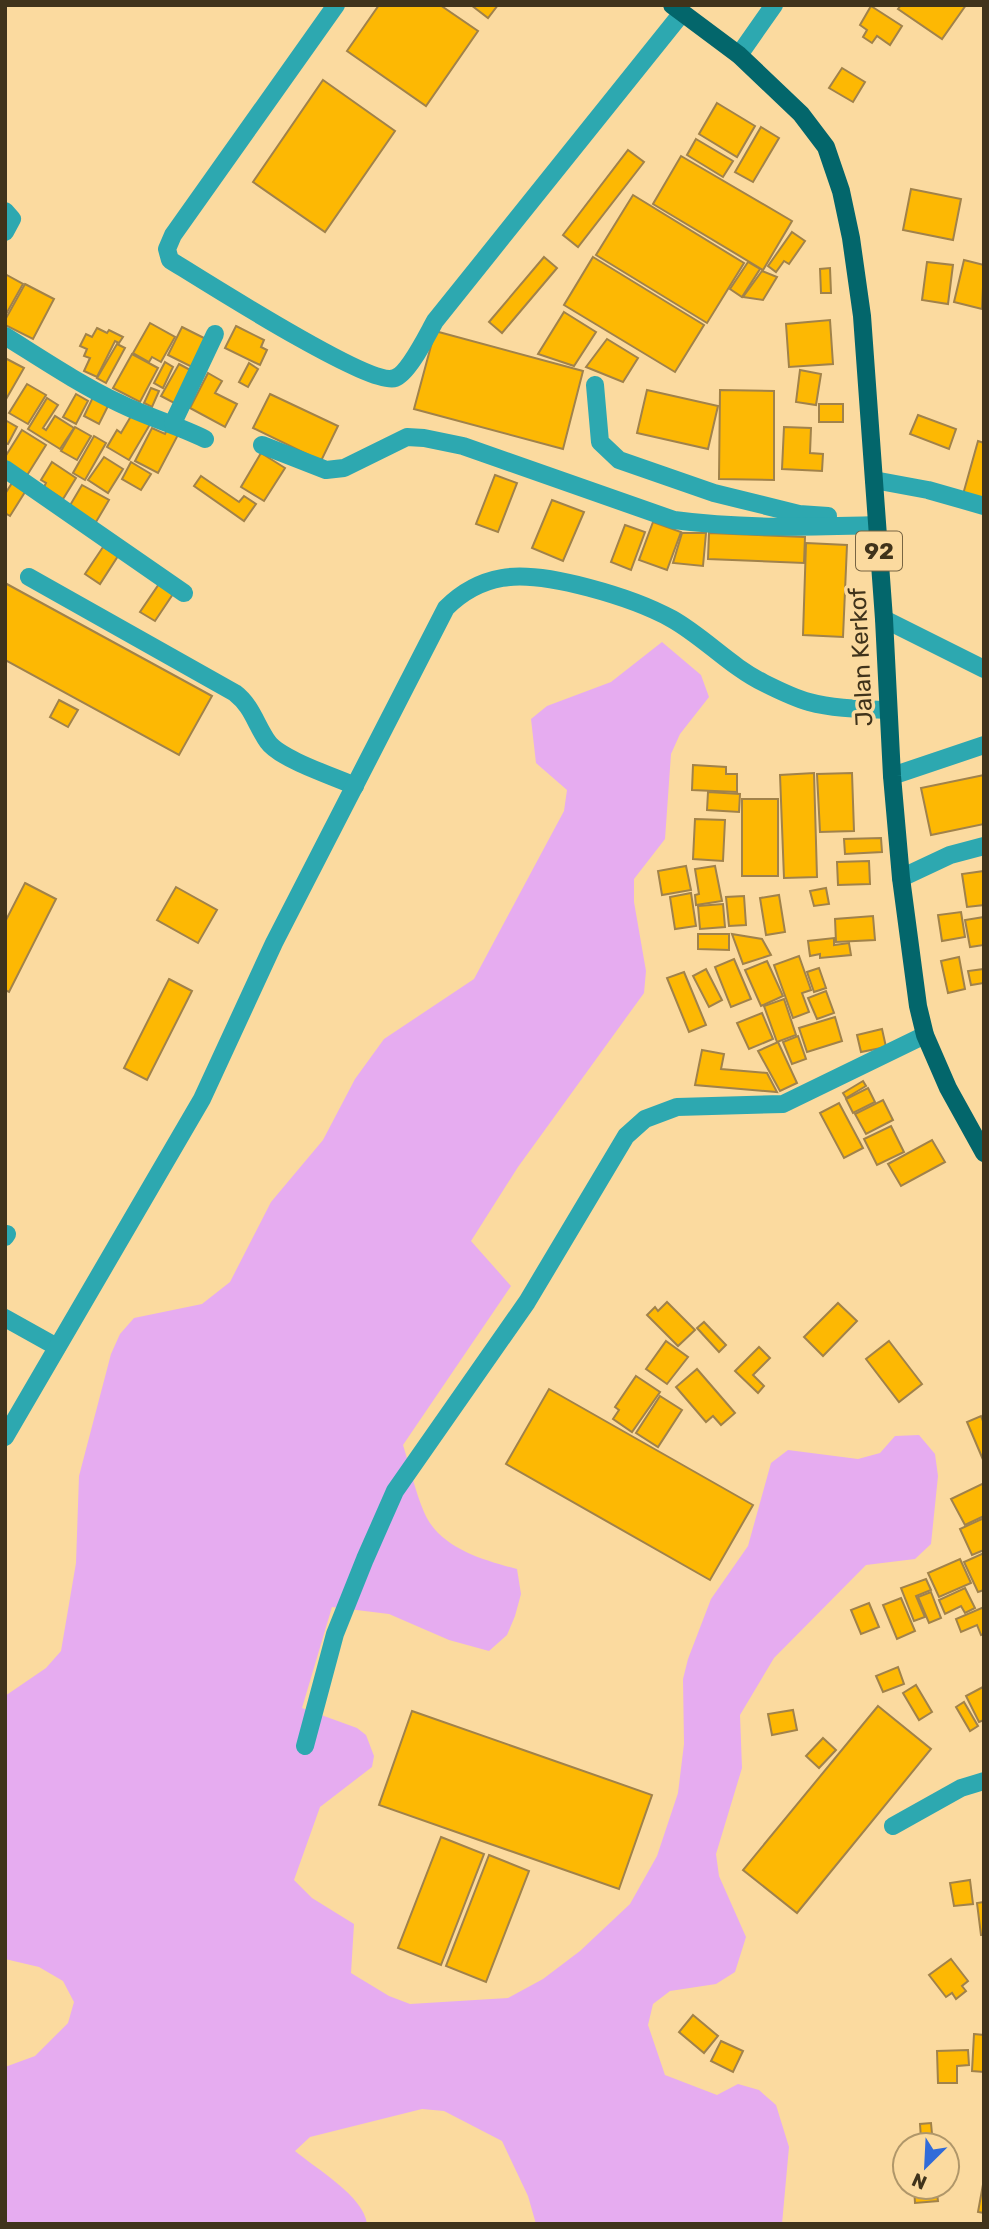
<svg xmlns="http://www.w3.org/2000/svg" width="989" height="2229" font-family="Rubik,sans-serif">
	<rect width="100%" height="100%" fill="#fbda9f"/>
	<path fill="#e6acf0" d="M662,642L701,675L709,697L680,734L671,754L665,839L634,879V902L646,971L644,993L518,1167L471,1241L511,1286L403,1445C410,1467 415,1491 424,1512C439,1548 483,1560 517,1569L521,1594L515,1616L507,1635L489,1651L449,1640L389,1614L332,1607L302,1708L357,1728L366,1735L374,1756L372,1767L320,1807L294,1880L312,1898L354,1924L351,1973L389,1996L410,2004L508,1998L543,1979L580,1951L630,1904L657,1856L678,1793L684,1744L683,1679L688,1659L711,1599L748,1546L771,1463L788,1450L858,1459L880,1453L895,1436L919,1435L935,1454L938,1476L931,1544L915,1559L866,1565L774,1658L740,1715L742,1768L716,1854L719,1876L746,1937L735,1972L716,1984L670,1991L653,2004L648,2025L665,2075L717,2095L738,2084L759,2090L776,2105L789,2147L782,2224H536L528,2196L502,2141L444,2111L422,2109L310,2137L295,2151C315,2168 364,2196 367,2224H5V2067L35,2056L68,2023L74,2002L63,1981L39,1967L5,1959V1696L46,1668L61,1651L76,1563L79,1476L111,1354L120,1334L134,1318L202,1304L230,1282L271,1202L323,1140L355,1079L384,1039L474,979L564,811L567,790L536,763L531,719L547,706L611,682Z"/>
	<g fill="#fdb803" stroke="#a1824a" stroke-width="2">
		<polygon points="379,5 440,5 478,31 426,106 347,51"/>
		<polygon points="471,5 498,5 488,18"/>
		<polygon points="901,5 966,5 942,39 898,9"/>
		<polygon points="871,6 902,26 890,45 877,36 872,43 863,37 867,30 860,25"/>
		<polygon points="842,68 865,82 853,102 829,88"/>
		<polygon points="323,80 395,131 325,232 253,182"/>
		<polygon points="717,103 755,126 737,157 699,134"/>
		<polygon points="761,127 779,138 753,182 735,172"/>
		<polygon points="696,139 733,161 723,177 687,155"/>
		<polygon points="628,150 644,162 578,247 563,235"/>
		<polygon points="681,156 792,221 763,270 653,204"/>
		<polygon points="911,189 961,199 953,240 903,230"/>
		<polygon points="633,195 744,263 707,323 596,255"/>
		<polygon points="792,232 805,241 789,264 784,261 776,272 768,266"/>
		<polygon points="544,257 557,268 502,333 489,322"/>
		<polygon points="593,257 704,325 675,372 564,305"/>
		<polygon points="964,260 984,265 982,309 954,302"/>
		<polygon points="748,262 760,269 742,297 730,289"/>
		<polygon points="927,262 953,265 948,304 922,300"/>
		<polygon points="830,268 831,293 821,293 820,269"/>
		<polygon points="762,271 777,277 763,300 743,297"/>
		<polygon points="5,274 23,284 5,316"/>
		<polygon points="25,284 54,299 33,339 5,325 5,320"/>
		<polygon points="564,312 596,332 574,366 538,354"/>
		<polygon points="830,320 833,364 789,367 786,324"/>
		<polygon points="150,323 175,337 161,362 152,357 149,362 133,353"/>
		<polygon points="236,326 264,340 261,347 267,350 260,365 225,348"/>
		<polygon points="182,327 210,341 196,369 168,355"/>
		<polygon points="97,328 107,333 109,330 123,337 119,343 115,341 97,377 84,371 90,358 84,356 87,349 80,346 86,334 92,337"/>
		<polygon points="435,331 583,371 563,449 414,409"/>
		<polygon points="607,339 638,358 623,382 586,367"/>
		<polygon points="117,344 125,348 106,383 97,378"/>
		<polygon points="132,354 158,368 140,402 113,388"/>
		<polygon points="5,358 24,368 5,401"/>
		<polygon points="165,362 173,367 163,388 154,383"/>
		<polygon points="249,363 258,369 248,387 239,382"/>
		<polygon points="179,364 194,372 176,404 161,396"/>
		<polygon points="800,370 821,374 816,405 796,402"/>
		<polygon points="208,373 222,381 215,393 237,404 225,427 190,408"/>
		<polygon points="27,384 46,395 28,424 9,413"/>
		<polygon points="151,388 159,391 152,407 144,403"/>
		<polygon points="647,390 718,406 708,449 637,433"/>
		<polygon points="720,390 774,391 774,480 719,479"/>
		<polygon points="76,394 88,401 76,424 63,417"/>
		<polygon points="270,394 338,426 321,461 253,428"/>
		<polygon points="94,395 110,402 99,424 84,416"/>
		<polygon points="47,398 58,405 43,428 46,430 55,416 74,428 60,449 28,429"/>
		<rect x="819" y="404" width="24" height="18"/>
		<polygon points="134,411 152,421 129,460 107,447 117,430 121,433"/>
		<polygon points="918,415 956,429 949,449 910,434"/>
		<polygon points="5,420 17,427 8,444 5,443"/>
		<polygon points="169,425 180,431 158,473 135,461 152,428 165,434"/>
		<polygon points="75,427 91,436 77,460 61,451"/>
		<polygon points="784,427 811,428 810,453 823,454 822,471 782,469"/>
		<polygon points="22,430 46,445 26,477 5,464 5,457"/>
		<polygon points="94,436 106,443 85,480 73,473"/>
		<polygon points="978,441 984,443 984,504 962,498"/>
		<polygon points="261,453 285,468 264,501 241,487"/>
		<polygon points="104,457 123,469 108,493 88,480"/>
		<polygon points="52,462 76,478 63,499 44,487 46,483 41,480"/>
		<polygon points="131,462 151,474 141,490 122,479"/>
		<polygon points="495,475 517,483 498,532 476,524"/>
		<polygon points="201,476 239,502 244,496 256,504 244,521 194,486"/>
		<polygon points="12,483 25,492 10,516 5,513 5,494"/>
		<polygon points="82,485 109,500 96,522 69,507"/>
		<polygon points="552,500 584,512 563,561 532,548"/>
		<polygon points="653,522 681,532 667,570 639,560"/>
		<polygon points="625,525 645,532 631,570 611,562"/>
		<polygon points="682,533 706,533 703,566 673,563"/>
		<polygon points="709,533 805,537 804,563 708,559"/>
		<polygon points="806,543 847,545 843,637 803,635"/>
		<polygon points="103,547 118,556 100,584 85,574"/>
		<polygon points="5,583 212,696 179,755 5,660"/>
		<polygon points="159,584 173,594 155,621 140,612"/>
		<polygon points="59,700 78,710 68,727 50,717"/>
		<polygon points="693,765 726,767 726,774 737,774 737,792 692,790"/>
		<polygon points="814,773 817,877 784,878 780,775"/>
		<polygon points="852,773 854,831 820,832 817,774"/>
		<polygon points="984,775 984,824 931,835 921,788"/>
		<polygon points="708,792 740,794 739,812 707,810"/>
		<rect x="742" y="799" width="36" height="77"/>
		<polygon points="695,819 725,820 723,861 693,859"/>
		<polygon points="881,838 882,852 845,854 844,839"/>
		<polygon points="869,861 870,884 838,885 837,862"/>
		<polygon points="686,866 691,890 662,895 658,871"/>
		<polygon points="715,866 722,901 696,905 695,895 699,894 695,869"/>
		<polygon points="984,871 984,905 967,907 962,874"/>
		<polygon points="25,883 56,899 9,992 5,990 5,922"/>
		<polygon points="176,887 217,910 198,943 157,920"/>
		<polygon points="826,888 829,904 814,906 810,891"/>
		<polygon points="691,893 696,926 675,929 670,897"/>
		<polygon points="779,895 785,932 766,935 760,898"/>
		<polygon points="744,896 746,925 729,926 726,897"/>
		<polygon points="723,904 725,927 700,929 698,906"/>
		<polygon points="961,912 965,937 942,941 938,915"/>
		<polygon points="873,916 875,940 836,942 835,919"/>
		<polygon points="984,917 984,945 970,947 965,920"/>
		<polygon points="698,934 729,934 729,950 698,949"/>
		<polygon points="732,934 762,939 771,955 743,964"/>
		<polygon points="834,938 834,945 849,943 851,955 820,958 820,954 810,956 808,941"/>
		<polygon points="799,956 811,990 802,993 809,1012 793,1018 774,965"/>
		<polygon points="959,957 965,989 948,993 941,961"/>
		<polygon points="734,959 751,999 731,1007 715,967"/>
		<polygon points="767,961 783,996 761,1006 745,970"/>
		<polygon points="819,968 826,988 814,992 807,972"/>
		<polygon points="706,969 722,1000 709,1007 693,976"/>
		<polygon points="984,969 984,983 971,985 968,971"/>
		<polygon points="684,972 706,1025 689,1032 667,978"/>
		<polygon points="169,979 192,991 147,1080 124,1068"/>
		<polygon points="826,991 834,1013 817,1019 808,998"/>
		<polygon points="784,999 796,1035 777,1042 764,1006"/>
		<polygon points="762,1013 773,1039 749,1049 737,1023"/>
		<polygon points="835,1017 842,1041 807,1052 799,1028"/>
		<polygon points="882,1029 886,1047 861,1052 857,1035"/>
		<polygon points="798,1036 806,1059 792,1064 783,1042"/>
		<polygon points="778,1042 797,1083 780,1091 758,1051"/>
		<polygon points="702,1050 724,1054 721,1069 767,1073 777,1092 695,1085"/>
		<polygon points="863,1081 866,1086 846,1098 843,1093"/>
		<polygon points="868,1088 875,1102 853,1113 846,1099"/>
		<polygon points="883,1100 893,1120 866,1134 855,1114"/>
		<polygon points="839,1103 863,1148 844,1158 820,1113"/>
		<polygon points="891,1126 904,1152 877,1165 864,1139"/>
		<polygon points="932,1140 945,1162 901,1186 888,1164"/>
		<polygon points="667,1302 695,1330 678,1346 647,1315 655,1307 658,1311"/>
		<polygon points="838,1303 857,1321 823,1356 804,1337"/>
		<polygon points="704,1322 726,1345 719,1352 697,1328"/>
		<polygon points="666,1341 688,1357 667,1384 646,1369"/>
		<polygon points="889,1341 922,1384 899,1402 866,1359"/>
		<polygon points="759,1347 770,1358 753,1375 764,1386 758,1393 735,1371"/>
		<polygon points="697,1369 735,1413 721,1425 713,1416 706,1422 676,1387"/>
		<polygon points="636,1376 660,1392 632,1432 613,1419 619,1410 615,1407"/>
		<polygon points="549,1389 753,1505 710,1580 506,1464"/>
		<polygon points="660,1396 682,1410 658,1447 636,1433"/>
		<polygon points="981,1416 984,1424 984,1462 967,1422"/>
		<polygon points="984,1483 984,1516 965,1525 951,1499"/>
		<polygon points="984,1518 984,1550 972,1555 960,1529"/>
		<polygon points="984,1553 984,1590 978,1592 964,1562"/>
		<polygon points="960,1559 971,1583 939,1597 928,1573"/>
		<polygon points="926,1579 931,1590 916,1596 925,1617 914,1621 901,1588"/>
		<polygon points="965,1588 975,1608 965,1613 961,1606 945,1614 939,1600"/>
		<polygon points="931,1592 941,1618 929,1623 918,1597"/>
		<polygon points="901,1598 915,1631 897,1639 883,1605"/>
		<polygon points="869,1603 879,1627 861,1634 851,1610"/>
		<polygon points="984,1607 984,1634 981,1635 977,1625 961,1632 956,1619"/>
		<polygon points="898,1667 904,1684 883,1692 876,1676"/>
		<polygon points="916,1685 932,1712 919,1720 903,1693"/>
		<polygon points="983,1687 984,1720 979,1722 966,1696"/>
		<polygon points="964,1702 978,1726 970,1731 956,1707"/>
		<polygon points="878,1706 931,1749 797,1913 743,1870"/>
		<polygon points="793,1710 797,1730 772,1735 768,1714"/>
		<polygon points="412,1711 652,1795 619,1889 379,1805"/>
		<polygon points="823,1738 836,1750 819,1768 806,1756"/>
		<polygon points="441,1837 484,1854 441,1965 398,1948"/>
		<polygon points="489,1855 529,1871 486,1982 446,1966"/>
		<polygon points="970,1880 973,1904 954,1906 950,1883"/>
		<polygon points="984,1902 984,1935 981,1935 977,1903"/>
		<polygon points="951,1959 968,1981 962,1986 966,1991 956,1999 952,1993 946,1997 929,1975"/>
		<polygon points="693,2015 718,2036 704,2053 679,2032"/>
		<polygon points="974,2034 984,2035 984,2072 972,2071"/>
		<polygon points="721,2041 743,2051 733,2072 711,2061"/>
		<polygon points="968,2050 969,2065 957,2066 957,2083 938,2083 937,2051"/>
		<polygon points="931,2123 933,2145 911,2145 910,2140 921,2139 920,2124"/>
		<polygon points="984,2179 984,2213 978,2212"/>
		<polygon points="914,2187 936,2187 938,2201 915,2203"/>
	</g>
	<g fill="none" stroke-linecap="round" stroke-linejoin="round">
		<g stroke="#2da8b0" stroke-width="18">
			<path d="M336,5L173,235L167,249L170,260C201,279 370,387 395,378C409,373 427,335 435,321L682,13"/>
			<polyline points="739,55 774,5"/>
			<polyline points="5,211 12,219 5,232"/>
			<path d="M5,336C42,359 79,384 119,403C147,417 177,425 205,439"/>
			<polyline points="595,385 600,442 619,460 714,493 799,514 828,516"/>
			<polyline points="173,423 215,334"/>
			<path d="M262,445L326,470L344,468L407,437L424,438L463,446L674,520C741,529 809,527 877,525"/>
			<polyline points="5,469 184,593"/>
			<polyline points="874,480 928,490 984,506"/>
			<path d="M29,577L235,693C252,706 256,725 268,742C280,759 335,777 355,786"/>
			<polyline points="884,619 984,669"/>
			<polyline points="892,776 984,745"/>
			<polyline points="901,878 950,855 984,846"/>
			<polyline points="5,1237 7,1234"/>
			<polyline points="5,1318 57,1347"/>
			<path d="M5,1437L202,1099L274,943L446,608C462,592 479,582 502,578C544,570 634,598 672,619C704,637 731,667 764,683C778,690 794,698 809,702C834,709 863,709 888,710"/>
			<polyline points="305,1746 335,1634 365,1559 395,1491 527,1302 626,1136 645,1119 677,1107 783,1104 925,1035"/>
			<polyline points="893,1826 961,1788 984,1781"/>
		</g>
		<polyline stroke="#03666b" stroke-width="18" points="672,5 739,55 801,114 826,147 841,191 851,238 862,316 884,619 892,776 901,878 918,1006 925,1035 948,1088 984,1153"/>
	</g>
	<g text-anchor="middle" stroke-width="7" stroke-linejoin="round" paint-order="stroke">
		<rect fill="#fbda9f" stroke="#786543" stroke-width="2" x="856" y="531.5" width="46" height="39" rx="5"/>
		<g font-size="23" font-weight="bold" fill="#40331b">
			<text x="879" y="559">92</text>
		</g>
		<g font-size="24" fill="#40331b" stroke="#fbda9f">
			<text transform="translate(861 657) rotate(-93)" y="8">Jalan Kerkof</text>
		</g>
	</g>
	<rect width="989" height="2229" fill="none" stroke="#40331b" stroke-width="14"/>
	<g transform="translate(926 2166) rotate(204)"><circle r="33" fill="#fbda9f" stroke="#b0976a" stroke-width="2"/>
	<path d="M0-5L12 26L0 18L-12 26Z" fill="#306bd9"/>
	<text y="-10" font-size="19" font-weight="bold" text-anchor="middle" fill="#40331b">N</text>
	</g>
</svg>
